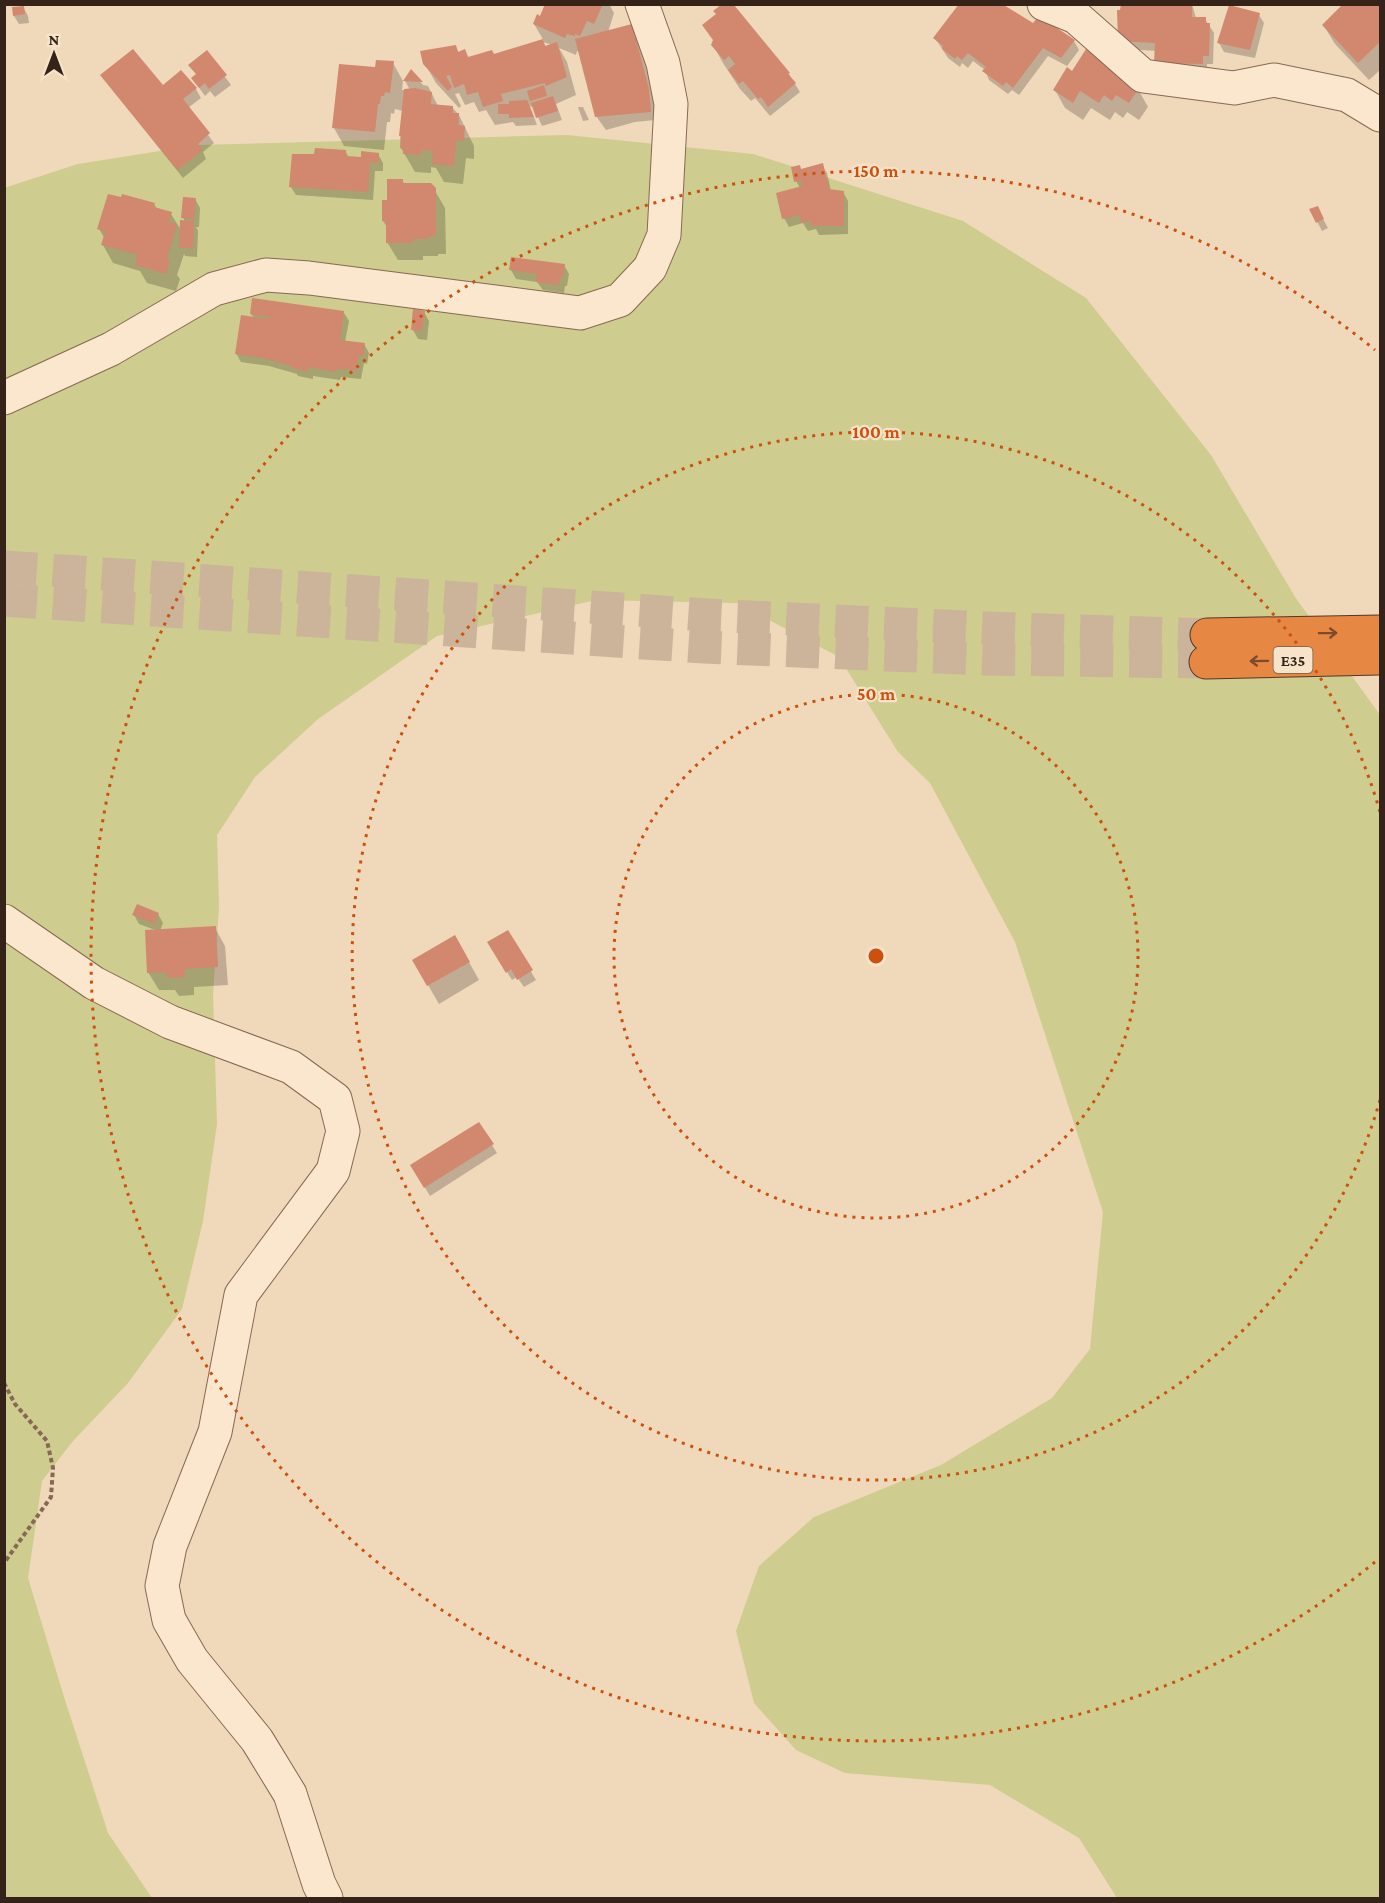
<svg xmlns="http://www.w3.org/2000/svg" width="1385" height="1903" font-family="'Crimson Pro',serif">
	<rect width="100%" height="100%" fill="#f0d8ba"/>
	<polygon fill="#cecc8e" points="567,135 753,154 963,221 1086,298 1211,455 1295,597 1380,715 1380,1898 1117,1898 1079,1838 990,1785 845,1773 796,1750 754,1703 736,1631 759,1566 814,1517 941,1465 1052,1398 1090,1349 1103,1212 1015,942 930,783 898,752 839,657 737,603 596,600 437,636 318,719 255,777 217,835 219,907 213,995 217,1124 203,1221 182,1309 128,1383 73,1441 42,1481 28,1578 64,1697 108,1833 152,1898 5,1898 4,188 78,164 198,145"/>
	<g fill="#0003" fill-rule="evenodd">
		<path d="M547,4H609L614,13L608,32L631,26L644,55L658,107L654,108L655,120L635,122L606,130L596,116L579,52L577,51L576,55L559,48L567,62L576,95L556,104L562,120L542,126L533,106L530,107L537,125L516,126L513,122L495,125L486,110L479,112L474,102L465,105L459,93L455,94L461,106L459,108L436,83L425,64L455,46L459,53L465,51L469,59L493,55L544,41L534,24L541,17ZM543,42L552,45L546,47Z"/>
		<polygon points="730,4 789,74 800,92 770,116 755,98 751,101 740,89 723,63 713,45 714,41 704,26"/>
		<polygon points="1152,4 1192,4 1196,18 1205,19 1214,33 1213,64 1207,64 1207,73 1161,71 1157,51 1125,49 1120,41 1153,6"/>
		<polygon points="1345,4 1380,4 1380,70 1369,80 1335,44 1324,26"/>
		<polygon points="23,7 28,16 29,23 19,24 14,16"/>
		<polygon points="1259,15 1264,23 1255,58 1224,52 1219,43"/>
		<polygon points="1033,25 1074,41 1079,50 1067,66 1048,56 1019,95 1012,90 1008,94 989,80 985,70 973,61 968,68 962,63 960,67 948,58 935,38"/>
		<polygon points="207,52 231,85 215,97 210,91 205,96 193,79 197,75 190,65"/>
		<polygon points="393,63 403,81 402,90 410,90 405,81 411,71 423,85 428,86 438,106 452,107 459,115 474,146 474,159 466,158 463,184 444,182 436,168 431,167 431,173 415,172 401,148 400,135 403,111 395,109 394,114 391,113 390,122 387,122 384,150 344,146 334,128 376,68"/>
		<polygon points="1106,63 1112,72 1138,89 1148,107 1139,120 1127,112 1123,118 1115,112 1110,120 1091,108 1083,120 1065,108 1055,90 1073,73"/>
		<polygon points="102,76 162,87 196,89 201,98 188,108 214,143 203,152 206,159 183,178"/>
		<polygon points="578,107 583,107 589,120 583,121"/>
		<polygon points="346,152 349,158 362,159 378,154 383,163 383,171 375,171 373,200 296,195 291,187"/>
		<polygon points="822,165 827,173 831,191 843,192 848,201 848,234 819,235 816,229 808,231 803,223 789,227 784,218 800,188 796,181"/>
		<polygon points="402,180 405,185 434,189 445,208 446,254 438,254 438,256 423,256 423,260 398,260 387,242 387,227 383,221 388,202"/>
		<polygon points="195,199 200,208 199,227 196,227 198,231 197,257 185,256 184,254 177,275 180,279 176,291 147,283 140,271 113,263 103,245 105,239 99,229 154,204 157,209 171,214 181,230 185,222 183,217"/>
		<polygon points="1311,210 1322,217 1328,228 1322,231"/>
		<polygon points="564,265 569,274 567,286 565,286 564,293 543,290 537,282 516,279 511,270"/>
		<polygon points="424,312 429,321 427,340 418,339 413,330"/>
		<polygon points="344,313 349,321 345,342 364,344 369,353 367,364 364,363 361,379 341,377 340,380 313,376 313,379 298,376 297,374 269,366 241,362 236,353 254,318 251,314"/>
		<polygon points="158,914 163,923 160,931 215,928 225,946 228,985 194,987 194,995 179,996 175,990 159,990 148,972 158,931 139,924 134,915"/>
		<polygon points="507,932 536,980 524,987 517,977 512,980 489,943"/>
		<polygon points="455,937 479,980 439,1004 414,961"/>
		<polygon points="492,1145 497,1153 430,1196 412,1166"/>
	</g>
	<g fill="#d1886e">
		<polygon points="545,4 600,4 602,6 594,24 587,21 580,36 575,34 575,36 567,34 565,38 533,24 537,14 540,16"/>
		<polygon points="722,4 734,5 790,73 788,74 796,83 768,107 761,97 758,99 743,81 739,84 728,70 735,64 729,56 724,60 711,45 713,40 702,25 716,14 713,11"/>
		<polygon points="959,4 963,6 964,4 1002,4 1033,23 1039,16 1075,40 1061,58 1043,48 1013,88 1006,82 1003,86 982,71 986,67 968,53 962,60 957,56 955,59 942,49 943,46 933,38"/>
		<polygon points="1121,4 1192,6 1192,17 1206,17 1206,23 1210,23 1209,56 1203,56 1203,64 1154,63 1155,43 1118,41 1117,10 1120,10"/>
		<polygon points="1343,4 1380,4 1380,42 1358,63 1322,25"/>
		<polygon points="1229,5 1260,13 1250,50 1217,43"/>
		<polygon points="24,6 25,14 13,16 12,7"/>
		<polygon points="632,24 649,89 651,112 595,117 575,39"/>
		<polygon points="543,39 545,46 557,42 567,77 546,86 545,83 501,94 503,101 483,107 478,92 467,95 464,84 454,88 450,75 446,76 452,87 448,91 423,64 420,51 456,45 458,52 465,49 468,57 492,50 494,54"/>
		<polygon points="133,49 163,85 181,70 197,88 183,99 210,133 198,144 203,150 177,170 100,75"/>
		<polygon points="1086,49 1107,61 1104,65 1139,88 1129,103 1116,95 1112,101 1104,95 1099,103 1080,91 1073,103 1053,90 1067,67 1072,71"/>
		<polygon points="207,50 227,75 209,89 205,83 199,88 191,78 196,74 188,65"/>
		<polygon points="376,60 394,61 390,93 385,92 384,96 381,96 380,104 378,104 375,132 332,128 339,64 375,67"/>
		<polygon points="411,69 423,82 403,81"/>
		<polygon points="544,85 547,96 530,101 527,91"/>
		<polygon points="415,88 432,92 431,104 453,106 453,113 459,113 459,125 465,126 464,141 456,140 454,166 432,164 433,151 421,150 421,155 403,154 403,149 400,148 401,136 399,136 404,89"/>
		<polygon points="553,96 558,111 536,118 531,103"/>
		<polygon points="527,100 534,117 509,118 509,114 498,114 498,104 509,104 509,101"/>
		<polygon points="315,148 346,150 346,156 361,157 361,151 379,153 379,163 370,162 368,192 289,187 292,154 314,154"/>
		<polygon points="823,163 829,189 844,191 844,226 812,226 811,221 801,223 799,215 782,219 776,193 802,186 801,180 794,182 791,167 800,165 801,169"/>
		<polygon points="387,179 403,179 403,183 431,183 436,188 436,236 429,236 429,239 413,239 413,243 386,243 386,221 382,221 382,200 387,200"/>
		<polygon points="108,194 121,197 122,194 155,203 154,207 172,212 169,222 177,224 167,259 170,259 166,274 135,265 138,255 101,245 105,232 97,229"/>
		<polygon points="183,197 196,198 194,219 181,218"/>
		<polygon points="1318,206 1324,219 1316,223 1309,209"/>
		<polygon points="180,220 194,221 193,248 179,248"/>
		<polygon points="511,257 565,264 563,278 560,278 559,285 536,282 537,274 509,270"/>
		<polygon points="252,298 344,311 340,340 365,343 363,356 359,355 356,370 336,369 336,372 309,367 308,371 292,368 292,366 263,358 235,354 241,315 268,319 269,317 250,314"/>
		<polygon points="413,309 425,311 422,331 411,330"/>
		<polygon points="137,904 159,913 155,924 132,915"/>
		<polygon points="216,926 218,967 184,969 185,977 167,978 166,972 147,973 145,930"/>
		<polygon points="508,930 533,970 517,980 511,969 506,973 487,942"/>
		<polygon points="455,935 470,962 427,986 412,960"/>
		<polygon points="479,1122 494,1144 424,1188 410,1165"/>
	</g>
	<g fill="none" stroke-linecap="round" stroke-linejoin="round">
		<g stroke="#cbb49a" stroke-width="33" stroke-dasharray="33 16" stroke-linecap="butt">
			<polyline points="4,567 707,615 986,628 1207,635"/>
			<polyline points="4,600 704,647 986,659 1206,662"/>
		</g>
		<defs>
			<g id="minor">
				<polyline points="1044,4 1076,17 1143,76 1234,88 1274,80 1347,95 1380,115"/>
				<polyline points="4,398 111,349 214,289 266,275 309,278 580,313 620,300 650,268 664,235 671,104 663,63 642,4"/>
				<polyline points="4,921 94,983 170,1022 291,1067 335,1099 343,1131 333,1171 241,1295 215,1432 170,1546 162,1586 169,1620 192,1660 257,1740 290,1794 319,1884 326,1898"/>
			</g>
			<g id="highway">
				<polyline points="1207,635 1380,632"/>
				<polyline points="1206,662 1380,658"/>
			</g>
		</defs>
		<use href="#minor" stroke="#876854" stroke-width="35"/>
		<use href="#highway" stroke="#543729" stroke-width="35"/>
		<polyline stroke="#876854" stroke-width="4" stroke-dasharray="4.5 3" stroke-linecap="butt" points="4,1383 15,1404 47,1441 53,1468 51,1497 4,1563"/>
		<use href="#minor" stroke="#fbe7cd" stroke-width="33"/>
		<use href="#highway" stroke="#e68744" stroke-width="33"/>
	</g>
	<defs><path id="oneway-shaft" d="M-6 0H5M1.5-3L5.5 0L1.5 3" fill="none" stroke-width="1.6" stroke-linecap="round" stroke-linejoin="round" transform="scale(1.5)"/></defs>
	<g stroke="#7c4b2b">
		<use href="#oneway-shaft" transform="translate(1328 633) rotate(-1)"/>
		<use href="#oneway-shaft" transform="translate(1259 661) rotate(179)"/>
	</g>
	<g fill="none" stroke="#cd510e" stroke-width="3" stroke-dasharray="3 6">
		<circle cx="876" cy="956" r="262"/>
		<path d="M1380 1100A524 524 0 1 1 1380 812"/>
		<path d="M1375 1562A785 785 0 1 1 1375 350"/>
	</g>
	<g text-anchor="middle" stroke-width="4.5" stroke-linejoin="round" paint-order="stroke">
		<rect fill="#f7e3ca" stroke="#6f5d4f" stroke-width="1.5" x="1273.5" y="647" width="39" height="26" rx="4.5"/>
		<g font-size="16" font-weight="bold" fill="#35231a">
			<text x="1293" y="666">E35</text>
		</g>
	</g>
	<circle cx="876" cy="956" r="9" fill="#cd510e" stroke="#f7e3ca" stroke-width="3"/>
	<g font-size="18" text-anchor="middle" font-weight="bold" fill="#cd510e" stroke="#f7e3ca" stroke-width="4.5" stroke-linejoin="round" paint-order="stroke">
		<text x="876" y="177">150 m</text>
		<text x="876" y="438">100 m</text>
		<text x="876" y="700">50 m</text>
	</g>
	<rect width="1385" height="1903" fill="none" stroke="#35231a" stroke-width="12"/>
	<g transform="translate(54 54)" stroke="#f7e3ca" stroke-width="4.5" paint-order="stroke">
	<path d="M0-4.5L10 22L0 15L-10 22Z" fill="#35231a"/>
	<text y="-9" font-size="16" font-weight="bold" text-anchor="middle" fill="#35231a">N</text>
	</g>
</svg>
